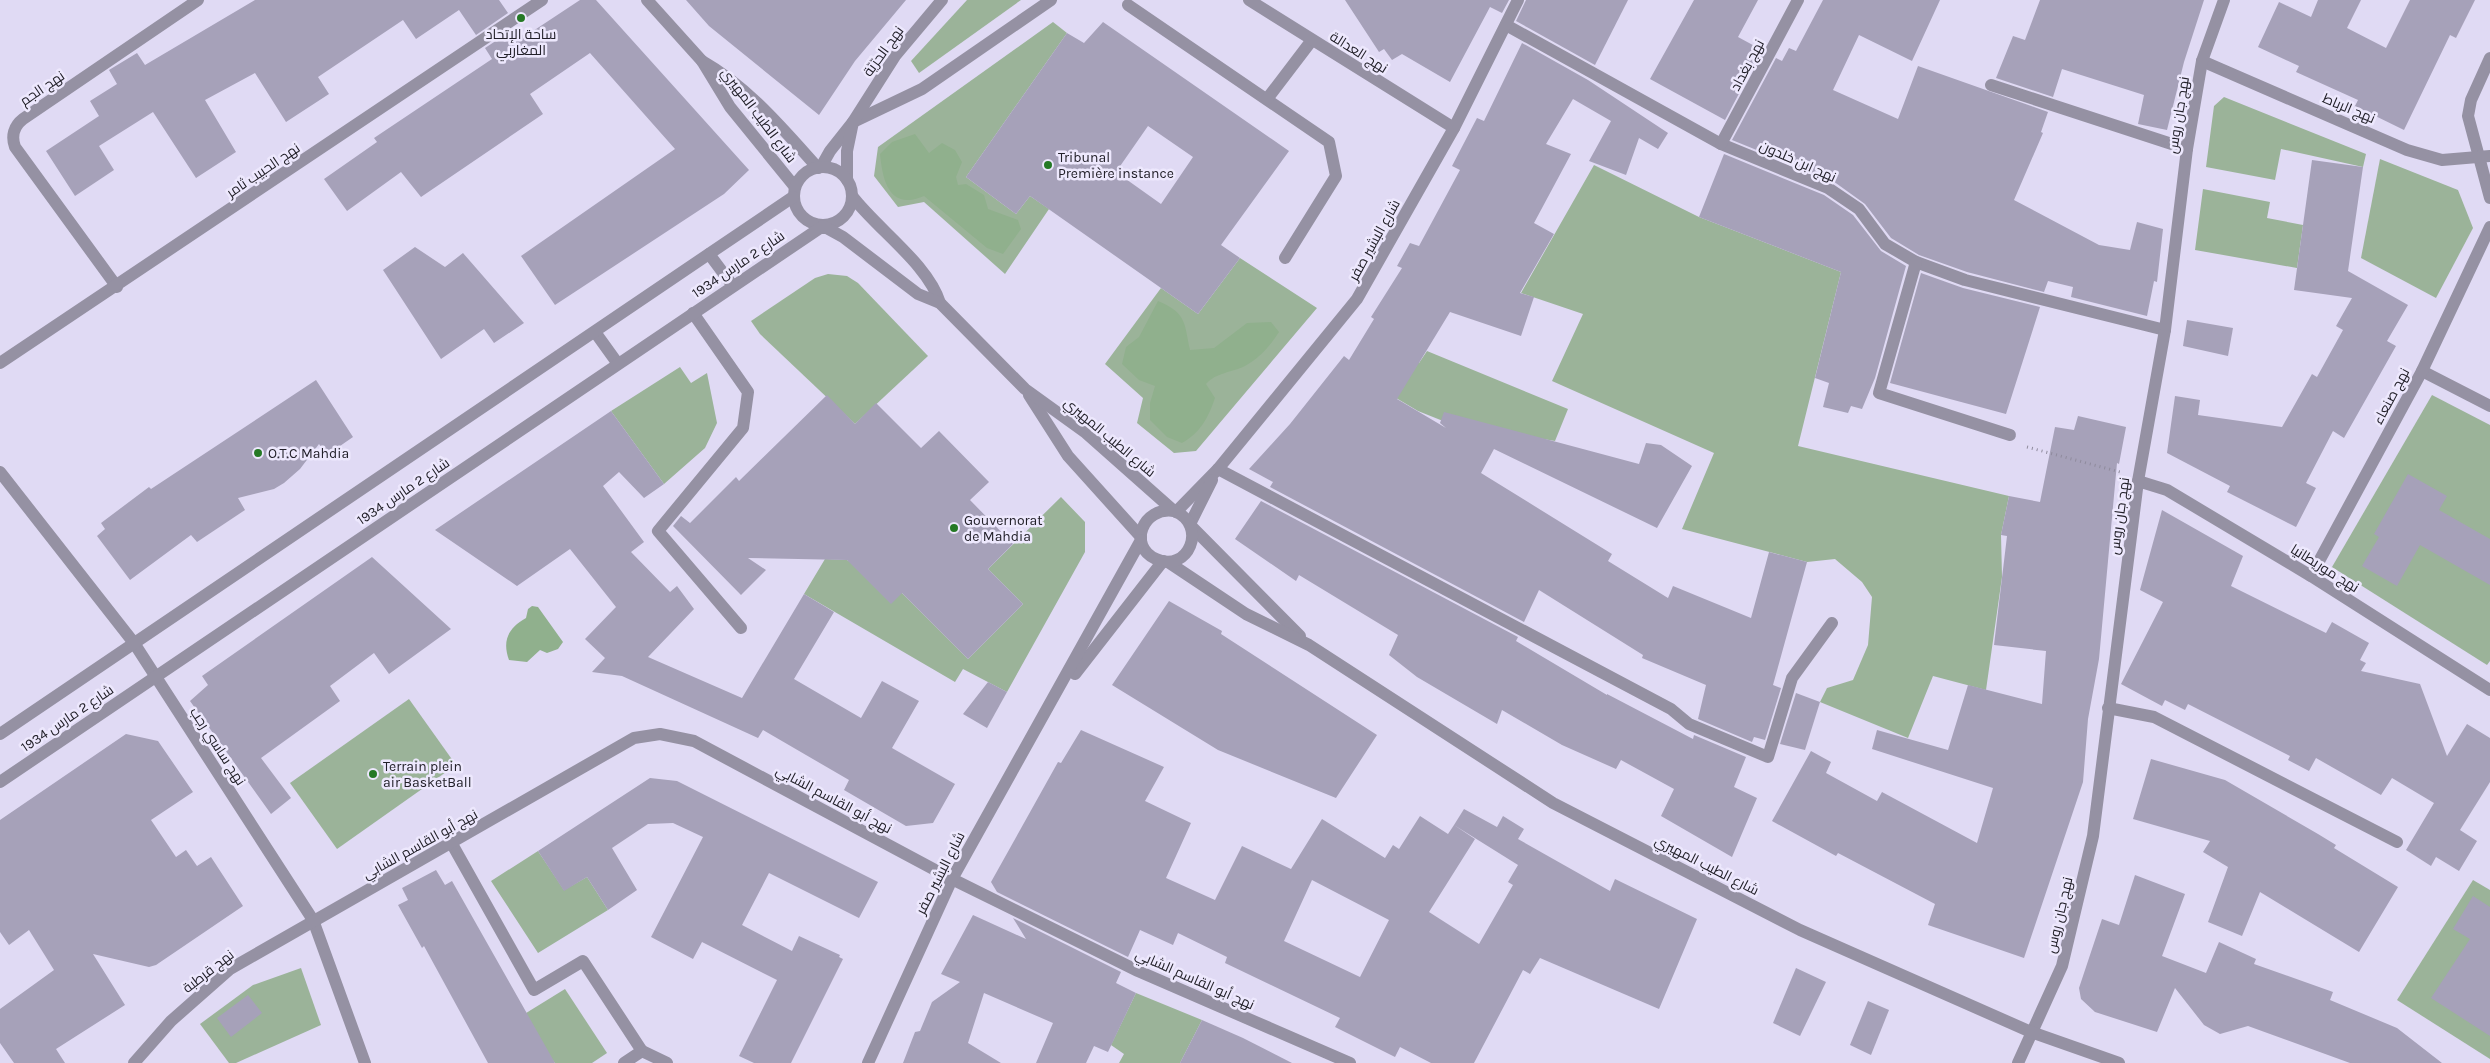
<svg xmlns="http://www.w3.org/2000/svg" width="2490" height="1063" font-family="Karla,Cairo,sans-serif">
	<rect width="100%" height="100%" fill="#e0daf4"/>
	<g fill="#9bb399">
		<polygon points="967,0 1021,0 919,73 911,61"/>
		<polygon points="1053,22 1067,33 966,177 1016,214 1030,196 1049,209 1005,274 924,202 898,207 874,176 878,147"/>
		<polygon points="2224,97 2366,154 2363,167 2281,149 2275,180 2206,167 2214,106"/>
		<polygon points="2380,159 2458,190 2473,228 2436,298 2361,258"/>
		<polygon points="1594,165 1699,217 1841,272 1798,446 2009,496 2001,535 2002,577 1986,690 1933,676 1908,738 1820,702 1827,688 1853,680 1868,645 1872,597 1862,582 1835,559 1807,562 1682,529 1714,453 1552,381 1583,314 1521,293"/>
		<polygon points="2203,189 2270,202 2267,218 2303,225 2297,268 2195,250"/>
		<polygon points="1240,258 1317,308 1196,451 1174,453 1137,423 1143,398 1105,364 1161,288 1198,314"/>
		<polygon points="828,274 847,276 858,283 928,356 855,424 760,334 751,321 815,278"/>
		<polygon points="1427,351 1568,409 1555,441 1448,423 1418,411 1391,395 1413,360 1419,363"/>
		<polygon points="680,367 691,383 707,373 717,423 705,448 664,484 611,411"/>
		<polygon points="2432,395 2490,425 2490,661 2487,665 2332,567"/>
		<polygon points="1061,497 1085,522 1085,552 1007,692 963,669 955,682 804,594 825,559 847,560 902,593 968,659 1023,604 988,569"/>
		<polygon points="409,699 456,765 337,849 290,783"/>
		<polygon points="538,851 564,890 587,877 608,910 538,953 491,881"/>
		<polygon points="2473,880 2490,890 2490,1059 2397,1000"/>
		<polygon points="301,968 321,1025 236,1063 229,1063 200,1024 253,985"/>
		<polygon points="565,989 607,1053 592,1063 555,1063 518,1018"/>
		<polygon points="1136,993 1202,1020 1180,1063 1119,1063 1124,1054 1111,1045"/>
	</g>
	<g fill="#90b08d">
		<path d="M915,134L929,153L942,143L955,150L962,162L956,177L958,185L966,184L984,195L988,209L1018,220L1021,229L1003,254L987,248L924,196C919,198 913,200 909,200C885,201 882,171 880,154L892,142Z"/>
		<path d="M1158,301C1187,313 1184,323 1190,350L1214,348L1247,323L1271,322L1279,332C1270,346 1260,358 1245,366C1231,373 1217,372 1206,384L1215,398C1208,418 1201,432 1182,443L1167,437L1150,420V403L1155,386L1139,380L1122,364L1126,347L1139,337Z"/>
		<path d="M532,606L538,607L563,642L558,649L547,653L540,650L527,662L509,660C502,641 508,628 526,618L528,609Z"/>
	</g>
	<g fill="#a6a1b9" fill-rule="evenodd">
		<polygon points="255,0 499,0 508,13 476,35 459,10 416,39 403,20 318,77 329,94 286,122 255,73 205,100 236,152 196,178 153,112 99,146 114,170 75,196 46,151 99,116 90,101 117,84 109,70 137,53 145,65"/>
		<polygon points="580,0 596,0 749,170 724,194 555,305 521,256 675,149 590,53 530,94 543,114 421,197 401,172 347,211 324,179 377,142 374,138 492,59 485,48 517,27 524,37"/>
		<polygon points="686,0 906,0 855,61 819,115 709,26"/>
		<polygon points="1345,0 1509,0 1502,13 1490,7 1450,82 1402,54 1392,60 1384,49 1379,52"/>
		<polygon points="1526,0 1628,0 1595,65 1516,21"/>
		<polygon points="1694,0 1758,0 1738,37 1762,50 1725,120 1650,79"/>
		<polygon points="1823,0 1940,0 1912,61 1859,35 1833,90 1898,119 1918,66 2048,112 2041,132 2043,133 2014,200 2099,245 2130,250 2137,222 2163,229 2157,282 2154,281 2147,316 2071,297 2073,287 2048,281 2044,292 1967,272 1919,255 1891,238 1865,204 1833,181 1732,140 1776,58 1782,61 1789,48 1796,51"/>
		<polygon points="2040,0 2204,0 2184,62 2167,130 2138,124 2144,95 2062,69 2053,97 1996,78 2013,36 2025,40"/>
		<polygon points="2318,0 2361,0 2347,28 2386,48 2410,0 2475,0 2456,38 2450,35 2404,130 2355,106 2358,100 2296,72 2299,66 2258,47 2279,2 2311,17"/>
		<path d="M1103,22L1289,151L1221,245L1240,258L1198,314L1030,196L1016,214L966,177L1067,33L1084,43ZM1148,126L1193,157L1161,204L1116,172Z"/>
		<polygon points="1522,43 1588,80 1668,133 1658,149 1639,138 1626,175 1589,161 1611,121 1573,99 1546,144 1571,154 1534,223 1554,234 1520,293 1534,297 1521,336 1450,312 1397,399 1446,428 1440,423 1444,412 1639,464 1646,443 1661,445 1692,466 1657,528 1494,449 1481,473 1612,554 1608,561 1668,598 1673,586 1751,618 1769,552 1807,562 1773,685 1781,688 1765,740 1754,737 1752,742 1698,719 1706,685 1642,658 1643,655 1539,590 1524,622 1270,487 1273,482 1249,469 1290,424 1344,356 1349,360 1374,319 1371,317 1402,268 1397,266 1410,243 1419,246 1460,170 1452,166 1477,118 1484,121"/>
		<polygon points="1724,154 1824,195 1853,215 1881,251 1906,266 1875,378 1862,409 1851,406 1848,413 1823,407 1829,383 1815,378 1841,272 1699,217"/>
		<polygon points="2312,160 2363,167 2348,271 2408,305 2387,341 2396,346 2344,438 2333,431 2306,483 2316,488 2296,527 2227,492 2230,486 2167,453 2175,396 2200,400 2198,415 2282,427 2312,374 2317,377 2343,330 2336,326 2352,298 2294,290"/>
		<polygon points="415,247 445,267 463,253 524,323 494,343 484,329 441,359 383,270"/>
		<polygon points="1921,273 1963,288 2040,307 2006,414 1890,383"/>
		<polygon points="2187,320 2233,328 2228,356 2183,346"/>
		<polygon points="316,380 353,437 327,455 319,444 300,469 284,483 274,489 238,498 245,510 197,542 191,535 130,580 97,536 105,529 101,523 149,487 151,489"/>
		<polygon points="827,395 855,424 876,403 921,448 939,431 989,482 970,500 1013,544 988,569 1023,604 968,659 902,593 891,604 847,560 748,558 766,570 741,595 673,526 681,516 690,523 736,477 739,481"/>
		<polygon points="611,411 664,484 644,498 619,472 603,486 644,542 631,552 670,592 677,586 694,609 648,657 742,698 804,594 834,612 794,679 861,718 882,681 919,701 892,748 955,784 933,823 906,826 844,790 849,780 763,730 758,738 622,676 592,672 605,658 585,639 616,607 570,549 517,586 435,530"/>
		<polygon points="2078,416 2126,427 2119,464 2117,463 2099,659 2088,719 2083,782 2024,958 1928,925 1935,904 1838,853 1836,856 1772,821 1811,751 1831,762 1826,773 1877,801 1882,792 1977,843 1993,788 1872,749 1877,730 1948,750 1968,685 2042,704 2046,651 1994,645 2007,536 2001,535 2009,496 2040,502 2055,427 2074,430"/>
		<polygon points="2408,474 2447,496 2439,510 2490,539 2490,585 2420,545 2397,586 2362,566 2379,537 2374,534"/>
		<polygon points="1261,501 1518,637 1516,641 1607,695 1607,694 1693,739 1694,735 1746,757 1734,787 1757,798 1732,857 1661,816 1674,789 1621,760 1616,769 1562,745 1502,710 1497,724 1417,677 1389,655 1398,635 1299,575 1296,581 1235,539"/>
		<polygon points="2162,510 2243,556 2231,586 2326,633 2332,622 2369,643 2360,660 2366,663 2361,671 2420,684 2447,756 2467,724 2490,738 2490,782 2460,830 2477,841 2459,871 2436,857 2431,866 2406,850 2434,803 2392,778 2381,795 2316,758 2309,771 2288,760 2290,756 2188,704 2185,710 2165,700 2162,706 2121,684 2163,602 2140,590"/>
		<polygon points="372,557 451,629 389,674 374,653 330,686 340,701 261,758 291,798 271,814 190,701 208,685 202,676"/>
		<polygon points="1169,601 1222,631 1221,634 1377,735 1336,798 1218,750 1112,685"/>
		<polygon points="988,682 1007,692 987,728 963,714"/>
		<polygon points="1796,693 1820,702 1805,750 1780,744"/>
		<path d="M1081,730L1164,767L1145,801L1191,823L1166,878L1215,900L1242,846L1291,869L1322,819L1385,858L1393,845L1399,849L1420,816L1448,834L1454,825L1475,839L1429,912L1479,944L1513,885L1508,882L1518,865L1454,825L1464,809L1497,827L1503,816L1524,829L1518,839L1610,891L1615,879L1697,919L1659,1009L1540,958L1530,974L1523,970L1474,1063H1431L1400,1047L1395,1057L1335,1027L1340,1018L1225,963L1227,957L1178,933L1173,945L1140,930L1128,957L997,892L991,882L1058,762L1061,763ZM1312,880L1389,920L1360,977L1284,941Z"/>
		<polygon points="126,734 158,741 193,792 151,820 176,857 186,850 197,866 211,857 243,906 156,965 149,967 93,954 125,1005 56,1049 65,1063 14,1063 0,1043 0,1009 54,970 29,930 9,945 0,932 0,820"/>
		<polygon points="2151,759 2225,780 2318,834 2336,845 2334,848 2398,887 2359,952 2260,892 2242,936 2208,922 2228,867 2203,852 2210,841 2133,819"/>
		<polygon points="650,778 677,781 878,882 859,918 769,873 742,925 792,951 799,936 840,955 839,957 843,959 791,1063 754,1063 739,1056 777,980 702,942 693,959 651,937 703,837 673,823 648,824 612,848 637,890 608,910 587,877 564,891 538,851"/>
		<polygon points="436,870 445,885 452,881 555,1063 488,1063 424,946 422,948 398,905 408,900 402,888"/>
		<polygon points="2135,875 2185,894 2162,956 2206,973 2219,942 2256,959 2254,964 2333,992 2330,1000 2397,1028 2442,1063 2350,1063 2248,1026 2220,1034 2204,1025 2175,988 2157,1032 2095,1012 2081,999 2079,988 2102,919 2119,925"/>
		<polygon points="2473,896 2490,907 2490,1036 2431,998 2470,939 2453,929"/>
		<polygon points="973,915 1026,939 1013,918 1121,972 1116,983 1136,993 1108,1052 1094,1046 1086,1063 1036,1063 1053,1023 984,993 968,1043 1001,1063 903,1063 915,1032 920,1031 932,1002 960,982 941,974"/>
		<polygon points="1796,968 1826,982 1800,1036 1773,1023"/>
		<polygon points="248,995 262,1013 231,1037 217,1018"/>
		<polygon points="1868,1001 1889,1010 1871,1055 1850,1045"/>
		<polygon points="1202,1020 1243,1038 1292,1063 1180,1063"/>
	</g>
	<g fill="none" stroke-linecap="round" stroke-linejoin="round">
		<polyline stroke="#8f8b9d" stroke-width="3" stroke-dasharray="1 4" stroke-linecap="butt" points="2027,447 2120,472"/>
		<g stroke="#9591a3" stroke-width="12">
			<polyline points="1128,5 1329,142 1336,176 1285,258"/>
			<polyline points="1267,99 1312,40"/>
			<polyline points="693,313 748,392 743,428 658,531 741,628"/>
			<polyline points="452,844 534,990 583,961 642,1051"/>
		</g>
		<g stroke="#9591a3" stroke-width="12">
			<polyline points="1249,0 1454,128"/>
			<polyline points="1506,25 1721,144 1828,188 1859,209 1885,244 1916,262 1965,280 2165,330"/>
			<polyline points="2490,58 2471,100 2468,116 2490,198"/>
			<polyline points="2202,61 2407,150 2442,160 2490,156"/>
			<polyline points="1991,85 2187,149"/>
			<polyline points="1721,144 1798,0"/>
			<polyline points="821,167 830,151 853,122 922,89 1051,0"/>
			<polyline points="847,180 847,151 853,122 895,56 942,0"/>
			<polyline points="1916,262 1879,393 2010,435"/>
			<path d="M117,287L15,147C11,136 14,126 23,119L198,0"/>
			<polyline points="0,363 542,0"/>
			<polyline points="2422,371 2490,406"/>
			<polyline points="1218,469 1671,709 1689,724 1768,757 1792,678 1832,623"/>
			<polyline points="0,472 134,643 313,920 365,1063"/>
			<polyline points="2138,481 2167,490 2311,576 2490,690"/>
			<polyline points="2311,576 2422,371 2490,227"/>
			<polyline points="2108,708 2154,717 2397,842"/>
			<polyline points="134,1063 171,1021 230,969 634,738 660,734 694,741 952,879 1138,971 1350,1063"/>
			<polyline points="624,1063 642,1051 667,1063"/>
			<polyline points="2018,1063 2062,966 2093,836 2138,481 2165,330 2187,149 2202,61 2224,0"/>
		</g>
		<g stroke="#9591a3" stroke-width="12">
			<polyline points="647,0 702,61 730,107 795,187"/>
			<path d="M702,61C748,87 782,128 818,168"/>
			<circle cx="823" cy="196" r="29"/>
			<path d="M852,196C878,230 928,264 940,303"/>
			<polyline points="709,254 733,286"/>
			<polyline points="595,332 618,364"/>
			<polyline points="1029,395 1068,456 1141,537"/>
			<polyline points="1176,512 1218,469 1357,299 1454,128 1518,0"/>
			<polyline points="1190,524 1212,480"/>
			<polyline points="1191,526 1300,636"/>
			<polyline points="1168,562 1246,614 1309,645 1553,803 1800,930 2031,1032 2119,1063"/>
			<polyline points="1075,674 1163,561"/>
			<polyline points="0,734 793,197"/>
			<path d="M0,782L823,226L843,237L918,294L940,303L1025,389L1086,433L1174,511C1209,525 1188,574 1156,559C1127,546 1143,506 1174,511"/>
			<polyline points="868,1063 952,879 1141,540"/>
		</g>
	</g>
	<g fill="#257925" stroke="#ede8fd" stroke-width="2">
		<circle cx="521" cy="18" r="5"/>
		<circle cx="1048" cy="165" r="5"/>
		<circle cx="258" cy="453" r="5"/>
		<circle cx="954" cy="528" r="5"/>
		<circle cx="373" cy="774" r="5"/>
	</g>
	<g text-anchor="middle" stroke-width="5" stroke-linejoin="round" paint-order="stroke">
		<g font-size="14" fill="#222029" stroke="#ede8fd" text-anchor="start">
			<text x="521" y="39" text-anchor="middle">ساحة الإتحاد<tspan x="521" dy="16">المغاربي</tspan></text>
			<text x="1058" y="162">Tribunal<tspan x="1058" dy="16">Première instance</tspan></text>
			<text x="268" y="458">O.T.C Mahdia</text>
			<text x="964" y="525">Gouvernorat<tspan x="964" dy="16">de Mahdia</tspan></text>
			<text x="383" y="771">Terrain plein<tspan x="383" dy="16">air BasketBall</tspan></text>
		</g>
		<g font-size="14" fill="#222029" stroke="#ede8fd">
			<text transform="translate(883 51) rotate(-54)" y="5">نهج الحرّيّة</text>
			<text transform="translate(1359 52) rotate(32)" y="5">نهج العدالة</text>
			<text transform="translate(1747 65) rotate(-62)" y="5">نهج بغداد</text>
			<text transform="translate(42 88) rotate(-34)" y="5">نهج الجم</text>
			<text transform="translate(2349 108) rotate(23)" y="5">نهج الرباط</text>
			<text transform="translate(759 115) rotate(53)" y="5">شارع الطيب المهيري</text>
			<text transform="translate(2178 115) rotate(-81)" y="5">نهج جان روس</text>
			<text transform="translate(1798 161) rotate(24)" y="5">نهج ابن خلدون</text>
			<text transform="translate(263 170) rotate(-34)" y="5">نهج الحبيب ثامر</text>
			<text transform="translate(1374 240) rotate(-61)" y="5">شارع البشير صفر</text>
			<text transform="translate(738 264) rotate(-34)" y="5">شارع 2 مارس 1934</text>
			<text transform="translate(2391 396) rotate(-62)" y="5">نهج صنعاء</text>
			<text transform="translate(1110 437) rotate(40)" y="5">شارع الطيب المهيري</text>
			<text transform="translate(403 491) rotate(-34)" y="5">شارع 2 مارس 1934</text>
			<text transform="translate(2119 516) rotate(-82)" y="5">نهج جان روس</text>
			<text transform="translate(2325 568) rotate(32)" y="5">نهج موريطانيا</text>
			<text transform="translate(67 718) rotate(-34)" y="5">شارع 2 مارس 1934</text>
			<text transform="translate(218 746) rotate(57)" y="5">نهج ساسي رجب</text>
			<text transform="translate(834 799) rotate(28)" y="5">نهج أبو القاسم الشابي</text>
			<text transform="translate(420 844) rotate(-29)" y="5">نهج أبو القاسم الشابي</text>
			<text transform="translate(1707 865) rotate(27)" y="5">شارع الطيب المهيري</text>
			<text transform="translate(940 873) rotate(-63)" y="5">شارع البشير صفر</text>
			<text transform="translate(2059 915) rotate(-77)" y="5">نهج جان روس</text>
			<text transform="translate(208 971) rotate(-38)" y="5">نهج قرطبة</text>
			<text transform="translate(1195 979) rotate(24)" y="5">نهج أبو القاسم الشابي</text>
		</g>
	</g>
</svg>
